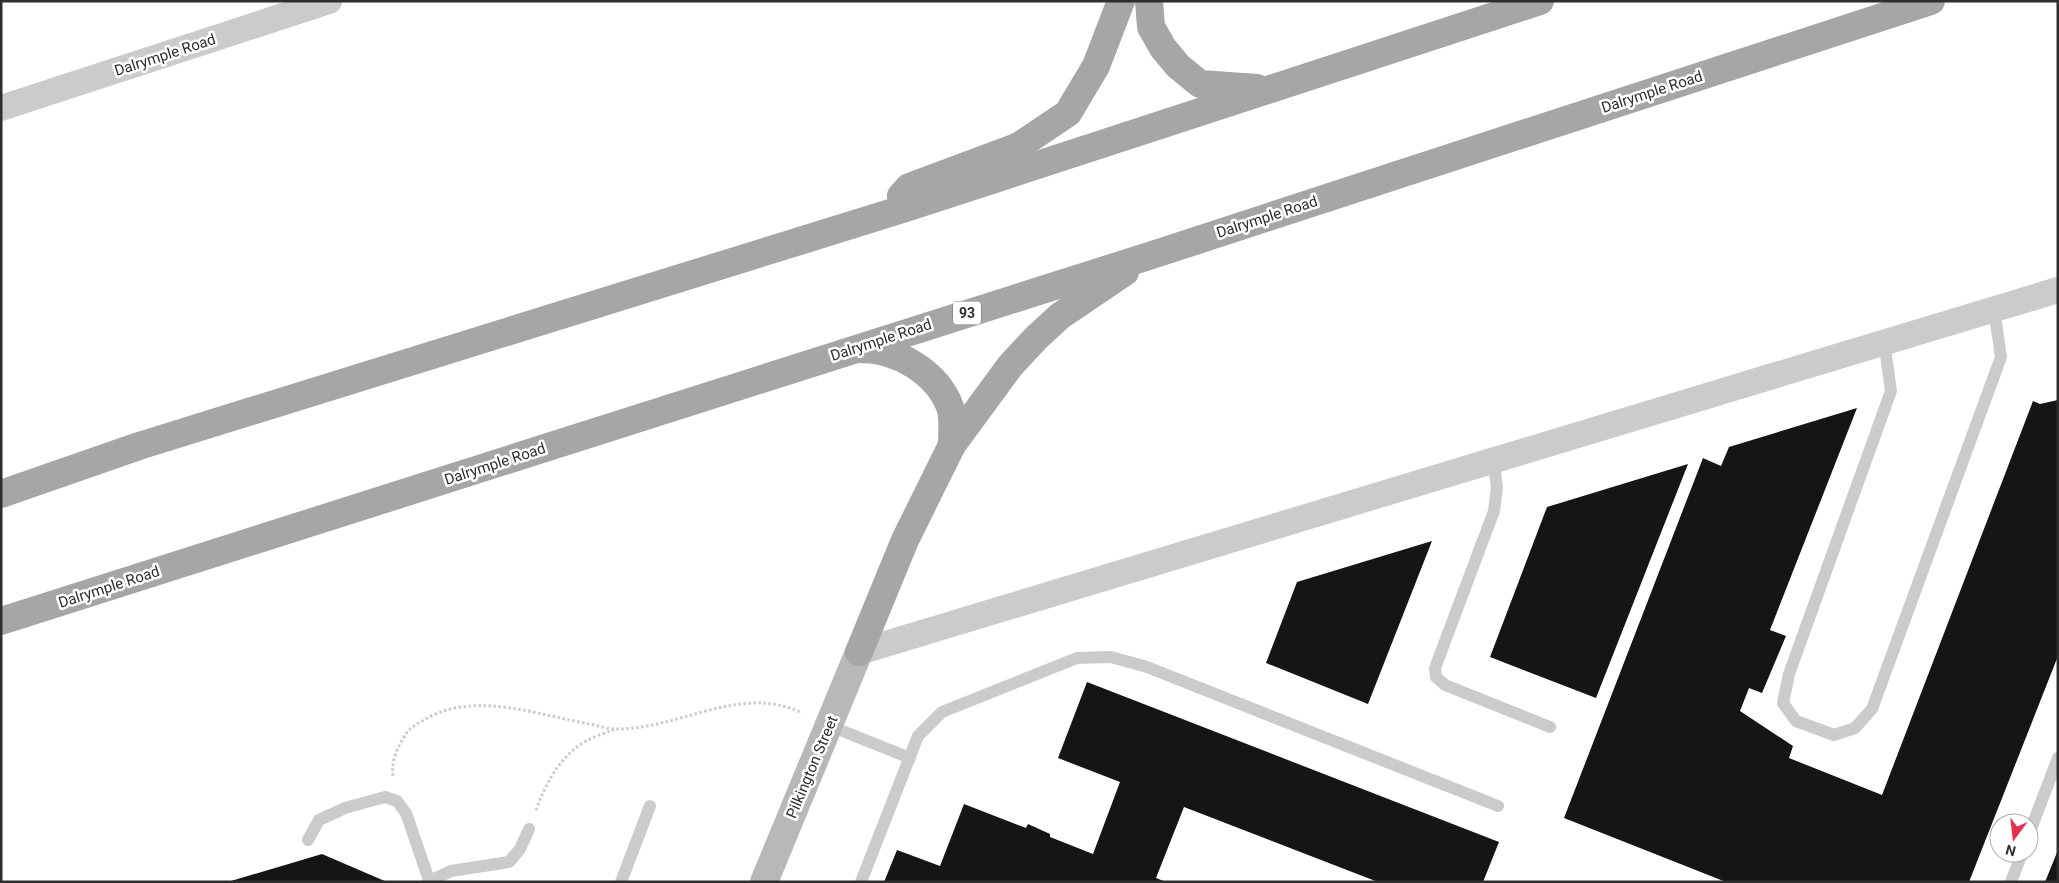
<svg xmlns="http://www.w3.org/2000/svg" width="2059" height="883" font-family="Roboto,sans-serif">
	<rect width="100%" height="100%" fill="#fff"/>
	<g fill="#151515">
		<polygon points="2058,400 2058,656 1969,882 1726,882 1564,818 1703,458 1721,466 1729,447 1857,408 1770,630 1786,636 1762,693 1749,688 1740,711 1793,746 1789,758 1882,795 2033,401 2040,404"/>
		<polygon points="1688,464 1596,698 1490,657 1547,507"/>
		<polygon points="1432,541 1368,704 1266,663 1297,582"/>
		<polygon points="1087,682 1499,842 1483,882 1378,882 1184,807 1156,878 1166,882 884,882 897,850 940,866 964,804 1026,828 1028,824 1050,834 1050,837 1093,854 1120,782 1058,758"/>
		<polygon points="2058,850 2058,882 2045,882"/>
		<polygon points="322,854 387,882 231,882 231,881"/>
	</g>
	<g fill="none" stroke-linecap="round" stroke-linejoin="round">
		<g stroke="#cbcbcb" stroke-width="3" stroke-dasharray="2.5 2.5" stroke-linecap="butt">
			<path d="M393,776C391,761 397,749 404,737C409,728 415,725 424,720C473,690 537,715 590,724C599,726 608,729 616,729C678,730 741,683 802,713"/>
			<path d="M536,810C546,783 560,756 586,741C595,736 606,733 615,729"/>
		</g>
		<g stroke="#cbcbcb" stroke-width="12">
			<polyline points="1884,341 1891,391 1789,674 1783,703 1796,721 1834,735 1855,728 1872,709 2001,357 1994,309"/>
			<polyline points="1493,459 1497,487 1494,511 1435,668 1436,677 1445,685 1550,727"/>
			<polyline points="830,726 910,758"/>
			<polyline points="2029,834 2058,758"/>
			<polyline points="308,840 319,820 345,808 385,797 397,801 406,813 429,880"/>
			<polyline points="428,882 451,871 509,862 520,849 529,829"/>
			<polyline points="621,882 650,806"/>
			<polyline points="861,882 918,736 942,712 1077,658 1111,657 1147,667 1498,806"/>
			<polyline points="2011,882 2022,853"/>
		</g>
		<g stroke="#cbcbcb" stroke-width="26">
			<polyline points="1,108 329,1"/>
			<polyline points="859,652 2058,290"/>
		</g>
		<polyline stroke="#b8b8b8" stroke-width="28" points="764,882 859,652"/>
		<g stroke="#a6a6a6" stroke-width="28">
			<polyline points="1149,1 1151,27 1163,48 1178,66 1200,84 1257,88"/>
			<polyline points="905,206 901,196 909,187 1019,146 1068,113 1096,66 1121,1"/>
			<path d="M861,349C897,349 937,372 950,407C954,418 952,433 952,445"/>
			<polyline points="1,494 139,446 906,208 1540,1"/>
			<polyline points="1,621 1149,256 1931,1"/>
			<polyline points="859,652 905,540 952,445 1010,366 1036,338 1060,316 1125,272"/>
		</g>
	</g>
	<g text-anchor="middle" stroke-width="5" stroke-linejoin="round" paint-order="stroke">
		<rect fill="#fff" stroke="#6d6d6d" stroke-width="1" x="953" y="301.5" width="28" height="23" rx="4"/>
		<g font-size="14" font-weight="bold" fill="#2e2e2e">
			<text x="967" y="318">93</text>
		</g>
		<g font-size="15" fill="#2e2e2e" stroke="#fff">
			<text transform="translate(165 55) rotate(-18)" y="5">Dalrymple Road</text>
			<text transform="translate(1652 92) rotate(-18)" y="5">Dalrymple Road</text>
			<text transform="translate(1267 217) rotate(-18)" y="5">Dalrymple Road</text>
			<text transform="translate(881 340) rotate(-18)" y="5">Dalrymple Road</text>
			<text transform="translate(495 464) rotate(-18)" y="5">Dalrymple Road</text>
			<text transform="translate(109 587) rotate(-18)" y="5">Dalrymple Road</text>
			<text transform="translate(812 767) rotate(-67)" y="5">Pilkington Street</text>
		</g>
	</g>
	<rect width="2059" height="883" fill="none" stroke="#2e2e2e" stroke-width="5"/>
	<g transform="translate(2014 838) rotate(195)"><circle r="24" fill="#ffffff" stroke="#ababab"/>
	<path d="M0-4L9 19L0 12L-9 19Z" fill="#e72e4f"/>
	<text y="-8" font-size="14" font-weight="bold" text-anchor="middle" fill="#2e2e2e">N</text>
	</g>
</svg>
